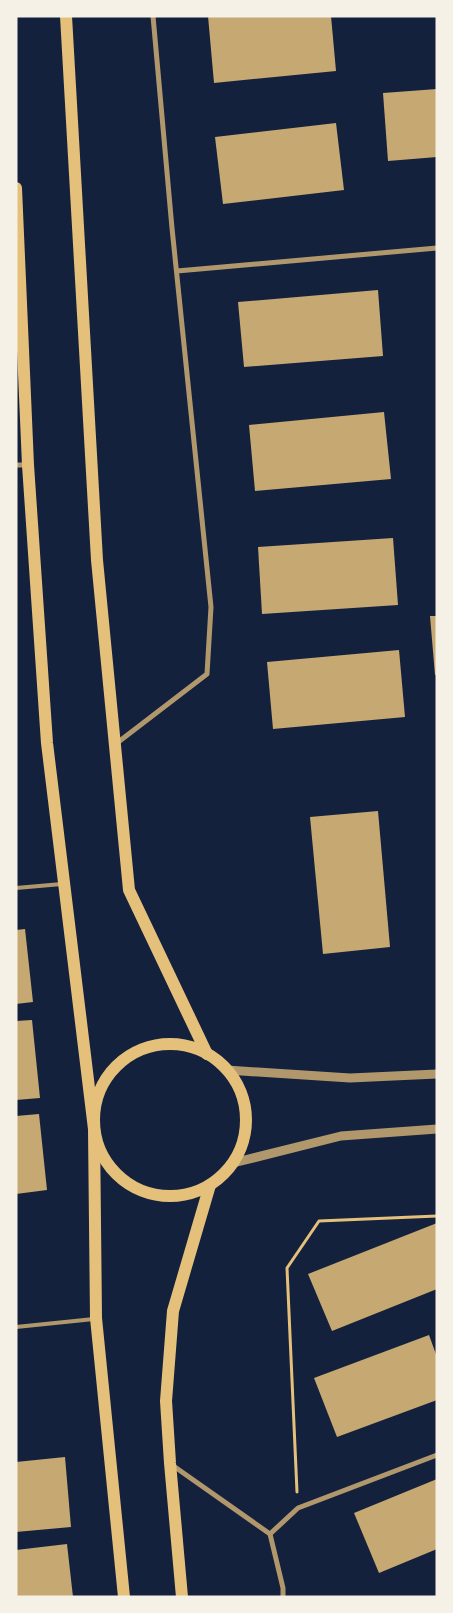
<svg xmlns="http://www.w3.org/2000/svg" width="453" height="1613" font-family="Barlow,sans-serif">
	<rect width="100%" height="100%" fill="#14213d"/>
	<g fill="#c6a872">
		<polygon points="208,16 331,16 336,71 214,83"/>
		<polygon points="437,89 437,157 388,161 383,93"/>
		<polygon points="336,123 344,190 223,204 215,137"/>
		<polygon points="378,290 383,356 244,367 238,302"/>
		<polygon points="384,412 391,479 255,491 249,425"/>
		<polygon points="393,538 398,605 262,614 258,547"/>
		<polygon points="430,616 437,616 437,675 435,675"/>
		<polygon points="399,650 405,717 273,729 267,662"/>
		<polygon points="378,811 390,947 323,954 310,817"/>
		<polygon points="25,929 33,1002 16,1004 16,930"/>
		<polygon points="32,1020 40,1098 16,1100 16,1021"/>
		<polygon points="39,1114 47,1190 16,1194 16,1116"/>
		<polygon points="437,1223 437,1289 332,1331 308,1274"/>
		<polygon points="429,1335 437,1357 437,1400 337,1437 314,1378"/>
		<polygon points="65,1457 71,1527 16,1532 16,1462"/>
		<polygon points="437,1479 437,1549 379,1573 354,1513"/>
		<polygon points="67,1544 73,1597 16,1597 16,1550"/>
	</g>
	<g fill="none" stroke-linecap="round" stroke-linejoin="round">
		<polyline stroke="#e5c07b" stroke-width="3" points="297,1492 287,1268 319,1221 437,1216"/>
		<g stroke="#b1986c" stroke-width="4">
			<polyline points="16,888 62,884"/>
			<polyline points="16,1327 94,1319"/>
		</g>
		<g stroke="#b1986c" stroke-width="5">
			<polyline points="177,271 437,248"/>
			<polyline points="16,465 28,465"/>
			<polyline points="117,743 207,674 211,607 172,228 153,16"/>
			<polyline points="172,1465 270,1534 283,1588 283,1597"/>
			<polyline points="270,1534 298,1508 437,1455"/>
		</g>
		<g stroke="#b1986c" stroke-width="9">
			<polyline points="227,1070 350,1078 437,1074"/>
			<polyline points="233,1163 341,1136 437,1129"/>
		</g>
		<g stroke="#e5c07b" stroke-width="12">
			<polyline points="66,16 97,560 129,890 207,1054"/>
			<polyline points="16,188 28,465 47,743 94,1129 96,1318 124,1597"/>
			<circle cx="170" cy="1120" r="76"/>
			<polyline points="182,1597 170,1463 166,1401 173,1311 210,1185"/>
		</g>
	</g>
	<rect width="453" height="1613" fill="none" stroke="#f6f1e7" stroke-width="35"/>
</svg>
